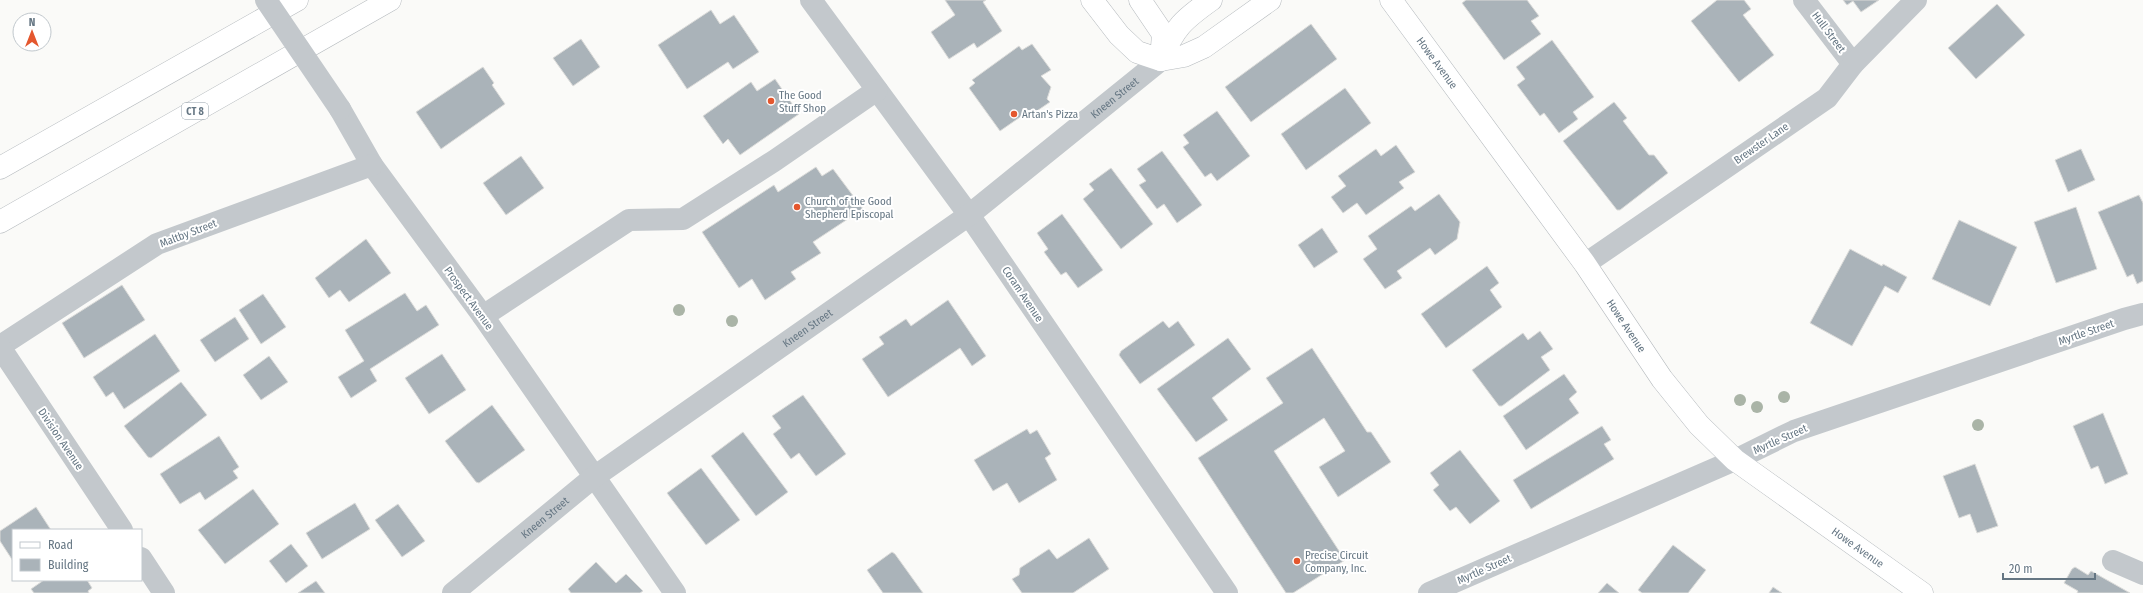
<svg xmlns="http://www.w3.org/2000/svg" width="2143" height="593" font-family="'Fira Sans Condensed',sans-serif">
	<rect width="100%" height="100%" fill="#fafaf8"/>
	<g fill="#aab3b9" stroke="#dcdcda">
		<polygon points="945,0 986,0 983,2 1002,31 977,48 974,43 949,59 931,32 955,15"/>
		<polygon points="1466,0 1527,0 1539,16 1531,21 1541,34 1504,60 1462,3"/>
		<polygon points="1717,0 1744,0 1751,9 1743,15 1774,55 1739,82 1691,21"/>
		<polygon points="1843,0 1879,0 1861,12 1853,1 1847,5"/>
		<polygon points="1997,4 2025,35 1976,79 1948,48"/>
		<polygon points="711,10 720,24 734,15 759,52 733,69 728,62 687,89 658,45"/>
		<polygon points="1311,24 1337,59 1251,122 1225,87"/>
		<polygon points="581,39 600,67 573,86 553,58"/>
		<polygon points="1552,40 1594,97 1573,112 1578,119 1559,133 1544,113 1540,116 1517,85 1525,79 1516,67"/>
		<polygon points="1032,44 1051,70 1041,76 1051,87 1047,99 1050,102 1028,117 1026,113 1000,131 969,88 975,83 972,80 1019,46 1022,50"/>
		<polygon points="483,67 494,83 492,85 505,104 441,149 416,112"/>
		<polygon points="775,79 799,114 740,155 728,139 723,144 703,116 751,82 757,91"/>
		<polygon points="1345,88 1371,123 1306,170 1281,134"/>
		<polygon points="1614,102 1627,118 1623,121 1649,155 1654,155 1668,173 1620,210 1617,210 1563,141"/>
		<polygon points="1217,111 1250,156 1217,181 1211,173 1205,177 1183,147 1189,143 1183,135"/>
		<polygon points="1396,145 1415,172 1399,182 1404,188 1366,215 1357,203 1343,213 1331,197 1346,186 1338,176 1376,149 1381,156"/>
		<polygon points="2081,149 2095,180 2068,192 2055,160"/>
		<polygon points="1162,151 1202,205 1177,223 1164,204 1157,209 1139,185 1146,181 1137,169"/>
		<polygon points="521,156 544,188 506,215 483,183"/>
		<polygon points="816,167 822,176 833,169 863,209 813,242 821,253 791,272 796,279 765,300 752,279 739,288 702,232 774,185 778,192"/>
		<polygon points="1111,168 1153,224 1121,249 1083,199 1094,190 1089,184"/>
		<polygon points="1439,194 1460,222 1457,239 1435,255 1430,248 1397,271 1402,278 1385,289 1363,259 1377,249 1368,236 1411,206 1415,211"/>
		<polygon points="2139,195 2143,203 2143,281 2137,284 2133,274 2127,277 2098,212"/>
		<polygon points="2076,207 2097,269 2056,283 2034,222"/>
		<polygon points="1062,214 1103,270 1078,288 1066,272 1061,275 1044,252 1048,249 1037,233"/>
		<polygon points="1959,220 2017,247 1990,306 1932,279"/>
		<polygon points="1322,228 1338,252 1314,268 1298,245"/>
		<polygon points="366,239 391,273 349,302 340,290 329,298 315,278"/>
		<polygon points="1850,249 1882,266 1883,264 1907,277 1898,293 1885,286 1852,346 1810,323"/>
		<polygon points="1487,266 1499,283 1490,290 1502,307 1446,348 1421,314"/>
		<polygon points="122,285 145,320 84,358 62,323"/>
		<polygon points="405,293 417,311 426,305 439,325 370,369 377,381 351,398 338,377 364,361 345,330"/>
		<polygon points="263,294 286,327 261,344 239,310"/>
		<polygon points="948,300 986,356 972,366 960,348 888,397 862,359 884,344 879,337 906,319 911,326"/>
		<polygon points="235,317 249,339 215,362 200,340"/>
		<polygon points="1163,321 1169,328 1178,321 1195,345 1140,384 1119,355 1121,351"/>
		<polygon points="1540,331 1553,349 1541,357 1550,370 1502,406 1499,406 1472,370 1523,333 1528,340"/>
		<polygon points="155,334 180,371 124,409 113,392 106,397 93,377"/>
		<polygon points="1228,338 1251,369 1212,398 1228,420 1196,442 1157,389"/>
		<polygon points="1312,348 1367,432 1371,432 1391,462 1338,497 1319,467 1345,451 1324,418 1274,451 1345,560 1293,593 1286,593 1198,458 1283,403 1266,378"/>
		<polygon points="442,354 466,390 429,414 405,378"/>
		<polygon points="269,356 288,382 261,400 243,375"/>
		<polygon points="1564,374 1577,392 1569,399 1579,413 1526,450 1503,416"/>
		<polygon points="181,382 207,415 151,458 148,457 124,426"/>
		<polygon points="803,395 846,454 816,476 799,453 791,459 773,434 781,428 772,416"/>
		<polygon points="492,405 525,450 479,483 476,482 445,441"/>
		<polygon points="2103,413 2128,474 2105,484 2098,466 2091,469 2073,426"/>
		<polygon points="1602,426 1611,440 1604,444 1614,459 1531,509 1513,480"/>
		<polygon points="1027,429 1030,434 1037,430 1051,454 1045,458 1057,480 1019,503 1007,483 993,491 974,460"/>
		<polygon points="743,432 788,492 756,516 711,456"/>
		<polygon points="219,436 239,467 233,471 238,478 205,500 200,492 180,504 160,474"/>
		<polygon points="1460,450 1500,501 1470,524 1456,507 1450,511 1433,490 1439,485 1430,473"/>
		<polygon points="1975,464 1998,526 1977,533 1970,514 1959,518 1943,476"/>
		<polygon points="701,468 740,520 706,545 667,493"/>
		<polygon points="253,489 279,524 225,564 198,530"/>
		<polygon points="355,503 370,529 322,559 306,533"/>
		<polygon points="398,504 425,541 402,557 375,520"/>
		<polygon points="36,507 51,530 13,530 13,561 0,541 0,531"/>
		<polygon points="1089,538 1109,569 1073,593 1022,593 1012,579 1019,575 1020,568 1049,549 1057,559"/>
		<polygon points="291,544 308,566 286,583 269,561"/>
		<polygon points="1673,545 1706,570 1688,593 1642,593 1638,590"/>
		<polygon points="892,552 895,554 923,593 883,593 867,570"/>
		<polygon points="596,562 616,583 626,574 643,591 640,593 571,593 568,589"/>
		<polygon points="2075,567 2088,575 2091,571 2130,593 2077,593 2078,591 2064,583 2072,569"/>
		<polygon points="44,580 87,580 92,588 88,591 89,593 34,593 31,589"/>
		<polygon points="316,581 325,593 298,593"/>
		<polygon points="1607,583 1619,593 1598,593"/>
		<polygon points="1773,587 1782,593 1769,593"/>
	</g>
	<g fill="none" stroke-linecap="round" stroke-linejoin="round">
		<defs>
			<g id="major">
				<path id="s2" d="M1391,0L1585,264L1662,379L1699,425L1735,460L1922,593"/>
				<path d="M1161,59C1175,27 1183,20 1211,0"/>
				<polyline points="1161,60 1184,56 1204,47 1270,0"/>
			</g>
			<g id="highway">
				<polyline points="1092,0 1119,35 1137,52 1161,60 1163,34 1140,0"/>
				<polyline points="0,168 297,0"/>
				<polyline points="0,222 390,0"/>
			</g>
		</defs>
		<use href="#major" stroke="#b5babe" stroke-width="23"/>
		<use href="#highway" stroke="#b4b9bd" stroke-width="23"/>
		<g stroke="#c3c8cc" stroke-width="22">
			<polyline points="811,0 969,215 1227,593"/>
			<polyline points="1804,0 1853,64"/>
			<polyline points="340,109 372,165 483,316 675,593"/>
			<polyline points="1585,264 1827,98 1853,64 1916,0"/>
			<polyline points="483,316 629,220 683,219 774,161 877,90"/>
			<polyline points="0,346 157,244 372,165"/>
			<polyline points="0,347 122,530"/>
			<polyline points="141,558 164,593"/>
			<polyline points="2113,561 2143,574"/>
			<path id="s1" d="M453,593L594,477L969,215L1161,60"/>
			<polyline points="1429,593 1735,460 1794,431 2124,319 2143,314"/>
		</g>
		<use href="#major" stroke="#fff" stroke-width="22"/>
		<use href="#highway" stroke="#fff" stroke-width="22"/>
		<polyline stroke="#c3c8cc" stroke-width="22" points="266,0 340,109"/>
	</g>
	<g fill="#aab4a7">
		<circle cx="679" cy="310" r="6"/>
		<circle cx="732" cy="321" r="6"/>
		<circle cx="1784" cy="397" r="6"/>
		<circle cx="1740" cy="400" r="6"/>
		<circle cx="1757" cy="407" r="6"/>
		<circle cx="1978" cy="425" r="6"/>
	</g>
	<g fill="#e4572e" stroke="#fff" stroke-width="1.5">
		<circle cx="771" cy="101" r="4"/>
		<circle cx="1014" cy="114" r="4"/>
		<circle cx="797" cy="207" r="4"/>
		<circle cx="1297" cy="561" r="4"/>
	</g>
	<g text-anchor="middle" stroke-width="4" stroke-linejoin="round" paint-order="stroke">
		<rect fill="#fff" stroke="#939fa8" stroke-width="1" x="182" y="103" width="26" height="16" rx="3"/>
		<g font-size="10" font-weight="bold" fill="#657683">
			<text x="195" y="115">CT 8</text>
		</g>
		<g font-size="11" fill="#657683" stroke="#fff">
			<text transform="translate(1829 32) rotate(53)" y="4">Hull Street</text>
			<text dy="4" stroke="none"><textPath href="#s2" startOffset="78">Howe Avenue</textPath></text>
			<text dy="4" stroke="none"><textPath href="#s1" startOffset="827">Kneen Street</textPath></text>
			<text transform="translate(1761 143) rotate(-35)" y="4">Brewster Lane</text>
			<text transform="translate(188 233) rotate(-21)" y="4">Maltby Street</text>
			<text transform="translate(1023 294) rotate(56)" y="4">Coram Avenue</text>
			<text transform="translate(469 298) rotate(54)" y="4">Prospect Avenue</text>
			<text dy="4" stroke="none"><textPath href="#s2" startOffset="402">Howe Avenue</textPath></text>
			<text dy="4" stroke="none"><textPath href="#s1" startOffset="443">Kneen Street</textPath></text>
			<text transform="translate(2086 332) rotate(-19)" y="4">Myrtle Street</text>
			<text transform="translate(61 439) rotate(56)" y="4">Division Avenue</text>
			<text transform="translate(1780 439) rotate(-24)" y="4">Myrtle Street</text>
			<text dy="4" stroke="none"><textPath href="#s1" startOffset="119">Kneen Street</textPath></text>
			<text dy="4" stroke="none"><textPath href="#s2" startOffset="726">Howe Avenue</textPath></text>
			<text transform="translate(1484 569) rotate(-24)" y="4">Myrtle Street</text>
		</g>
		<g font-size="11" fill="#657683" stroke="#fff" text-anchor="start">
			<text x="779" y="99">The Good<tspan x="779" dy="13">Stuff Shop</tspan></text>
			<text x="1022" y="118">Artan's Pizza</text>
			<text x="805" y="205">Church of the Good<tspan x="805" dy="13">Shepherd Episcopal</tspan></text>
			<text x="1305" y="559">Precise Circuit<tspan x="1305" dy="13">Company, Inc.</tspan></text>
		</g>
	</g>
	<rect x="12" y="529" width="130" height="52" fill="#ffffff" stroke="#c1c8cd"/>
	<rect x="20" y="542" width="20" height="6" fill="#ffffff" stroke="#c1c8cd"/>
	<text x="48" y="549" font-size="12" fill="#657683">Road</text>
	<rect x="20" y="559" width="20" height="12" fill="#aab3b9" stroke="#c1c8cd"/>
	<text x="48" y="569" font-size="12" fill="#657683">Building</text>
	<g transform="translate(32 32)"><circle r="19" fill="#ffffff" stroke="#c1c8cd"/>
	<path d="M0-3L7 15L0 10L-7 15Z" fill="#e4572e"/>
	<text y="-6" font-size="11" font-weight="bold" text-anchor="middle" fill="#657683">N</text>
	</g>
	<path d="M2003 573v6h92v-6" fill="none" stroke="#657683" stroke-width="2"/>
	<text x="2009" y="573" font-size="12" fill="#657683" stroke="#ffffff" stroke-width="3" paint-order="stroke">20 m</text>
</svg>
